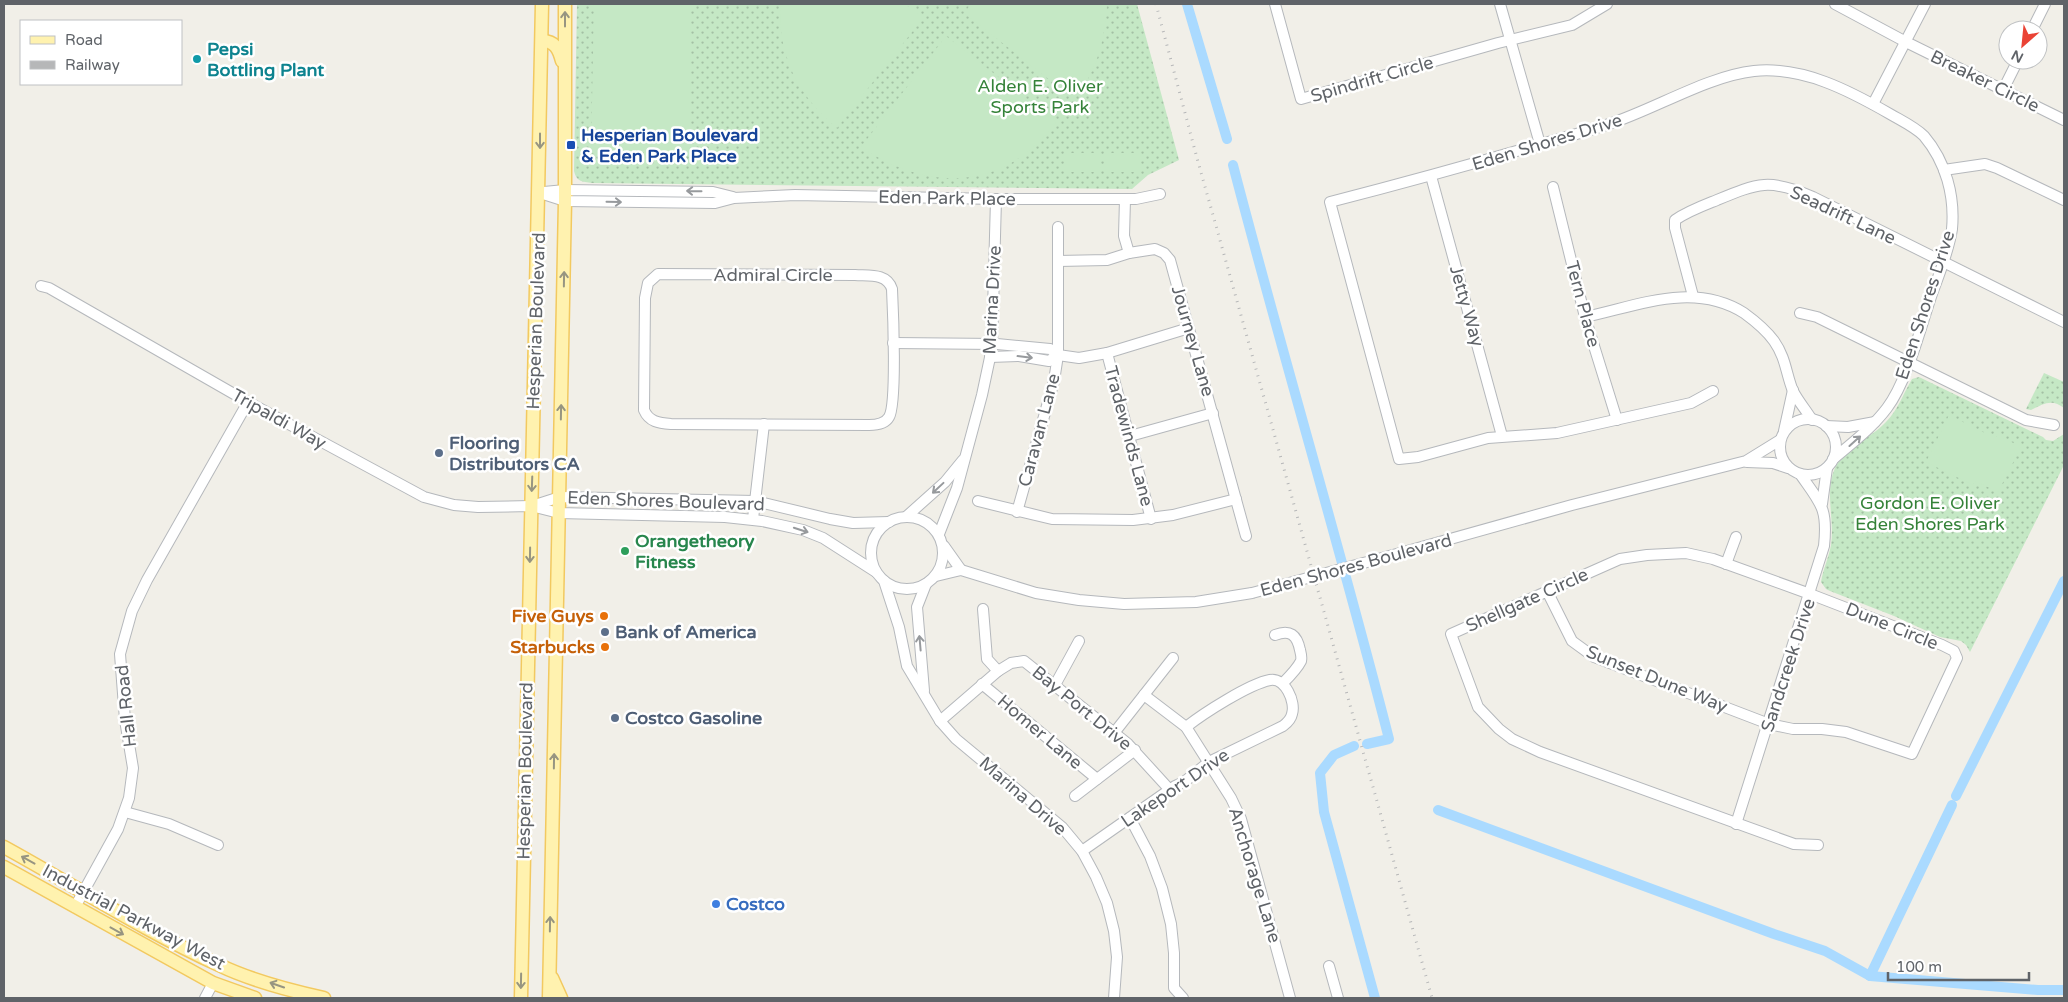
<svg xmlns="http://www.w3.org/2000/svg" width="2068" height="1002" font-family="'Varela Round',sans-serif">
	<defs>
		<pattern id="grass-dots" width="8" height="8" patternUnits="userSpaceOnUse" patternTransform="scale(1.25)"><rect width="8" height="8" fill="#c5e8c5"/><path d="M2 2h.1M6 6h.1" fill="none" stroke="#a3c0a4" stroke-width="1.8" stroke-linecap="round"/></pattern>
	</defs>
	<rect width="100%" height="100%" fill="#f1efe8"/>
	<g fill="url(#grass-dots)">
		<path d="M577,4H1137L1179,160L1148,175L1132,189L592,183C582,182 576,181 574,171Z"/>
		<path d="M2044,373L2064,382V408C2052,398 2043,404 2031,410L2026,409Z"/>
		<path d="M1919,377L2043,437L2046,440L2053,441L2064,434V465L1970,652L1966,645L1961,641L1940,637L1894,616L1830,591L1826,589L1821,582C1823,569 1829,557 1831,545C1835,519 1824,492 1835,468C1846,446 1870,439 1886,422C1898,410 1903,394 1912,379Z"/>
	</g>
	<g fill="#c5e8c5">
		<polygon points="594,4 691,4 690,152 591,153"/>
		<path d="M781,4H905L923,18L837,128C799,98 776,53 781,4Z"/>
		<path d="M971,4H1107C1105,39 1097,72 1074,99L964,13Z"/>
		<path d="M946,36L1056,122C1005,191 929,193 861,147Z"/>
		<polygon points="1065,153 1101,153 1100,172 1065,172"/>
		<polygon points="1105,153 1141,153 1140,172 1105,172"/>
		<polygon points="1949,415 1995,438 1998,435 2021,447 1998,492 1975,481 1973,485 1926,462"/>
	</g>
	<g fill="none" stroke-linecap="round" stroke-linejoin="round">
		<g stroke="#aadaff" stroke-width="10">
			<polyline points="1187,4 1227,139"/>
			<path d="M1233,165C1283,357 1340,547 1389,739L1367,744"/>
			<polyline points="1354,746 1334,755 1320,773 1324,812 1375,998"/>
			<polyline points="1956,796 2064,581"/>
			<polyline points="1438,810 1774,934 1825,951 1870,976 2038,990 2064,990"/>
			<polyline points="1870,976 1952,805"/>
		</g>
		<defs>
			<g id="minor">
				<polyline points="1275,4 1301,99 1498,43 1572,25 1607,4"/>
				<polyline points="1500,4 1540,144"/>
				<polyline points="1835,4 1906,42 2064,120"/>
				<polyline points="2032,30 2045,4"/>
				<polyline points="2003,90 2018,60"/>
				<polyline points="1873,104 1925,4"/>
				<polyline points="1944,170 1985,164 1997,168 2064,200"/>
				<polyline points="1431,176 1502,436"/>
				<polyline points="1553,187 1585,317 1617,420"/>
				<polyline points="544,192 565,190 713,192 733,197"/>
				<polyline points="540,193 565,201 715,203 734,198 795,195 996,199 1136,199 1160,194"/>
				<polyline points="1125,199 1124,236 1129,253"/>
				<polyline points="1058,261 1107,260 1129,253 1155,249 1164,253 1170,260 1246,536"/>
				<path d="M658,274L855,275C869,276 887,273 892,289C893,309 897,404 889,417C885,424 877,425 869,425L671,424C659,423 649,422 644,410L645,298L648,283Z"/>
				<polyline points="41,286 49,288 248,402 424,497 454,505 478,507 531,506 559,513 725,517 762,521 803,530 823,538 876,572"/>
				<path d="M1693,296L1675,228V220C1688,211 1702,206 1717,200C1758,183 1770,178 1813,197L2064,322"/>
				<polyline points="1800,313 1817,317 2026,420 2054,425"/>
				<path d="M1585,317C1638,306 1693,281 1744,313C1755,321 1766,330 1774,341C1786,358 1786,374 1793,391C1798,401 1806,410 1812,420"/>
				<polyline points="893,343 997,344 1050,349 1058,355 1079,358 1107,353 1189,328"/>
				<polyline points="1107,353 1151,519"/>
				<polyline points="990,357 1019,356 1049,361 1058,355"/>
				<path d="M1713,391L1691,403L1557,433L1488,438L1418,457L1399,459L1330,202C1396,185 1462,167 1527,148C1555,140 1582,133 1609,124C1655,109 1708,76 1754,71C1803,66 1850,91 1890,114C1902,121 1915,127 1924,136C1946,162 1955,196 1952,229C1949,250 1940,272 1933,291C1921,325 1908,380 1887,408C1872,428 1852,443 1833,459"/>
				<circle cx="1808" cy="447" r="28"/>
				<polyline points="1826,426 1848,427 1875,422"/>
				<polyline points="1784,431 1793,390"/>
				<polyline points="1130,436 1213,413"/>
				<polyline points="1747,462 1773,463 1788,468"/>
				<polyline points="978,501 1052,519 1133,520 1173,515 1236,499"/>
				<polyline points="1822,504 1827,468"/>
				<polyline points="532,506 560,497 755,501 830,519 853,523 889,522"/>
				<polyline points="1017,512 1054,381 1058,355 1058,227"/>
				<polyline points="907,516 945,482 963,460"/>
				<circle cx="907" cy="553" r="36"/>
				<polyline points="753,519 764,424"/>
				<polyline points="939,534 957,488 982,395 992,348 996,199"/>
				<polyline points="944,546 961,570"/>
				<polyline points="1393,555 1572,505 1746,461 1780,440"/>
				<polyline points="1726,564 1736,537"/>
				<polyline points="936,576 961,570 1036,593 1079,600 1124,604 1196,602 1252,593"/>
				<polyline points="884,581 899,627 907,666 940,721 956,739 1062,827 1082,851 1096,877 1107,903 1114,931 1117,957 1114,998"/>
				<polyline points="1547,591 1572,641 1594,657 1769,724 1793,729 1822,729 1846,732 1912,754 1957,658 1954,651 1942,645 1810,594 1713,559 1686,553 1647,555 1620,559 1451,634 1478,707 1499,729 1512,739 1540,752 1794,844 1818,845"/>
				<polyline points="983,609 987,659 998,671"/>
				<path d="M1275,635C1290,629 1297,635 1300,650C1301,654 1302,657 1301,661C1297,669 1289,677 1283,683"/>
				<polyline points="982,684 1097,779"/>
				<polyline points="1055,685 1079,641"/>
				<polyline points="924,691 917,607 926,584"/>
				<polyline points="1144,695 1186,727 1231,798 1241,819 1290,998"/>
				<polyline points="940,721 998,671 1011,663 1024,661 1128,744 1170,790"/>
				<polyline points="1114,733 1173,658"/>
				<polyline points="1075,796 1135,750"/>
				<polyline points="125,812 169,824 218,845"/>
				<polyline points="1130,818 1150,856 1162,888 1171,924 1174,953 1174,988 1183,998"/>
				<path d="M1736,824L1824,546C1828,508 1821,504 1800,474"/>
				<path d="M1082,851L1175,786L1184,782L1209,762L1283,726C1287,723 1291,719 1292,714C1296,702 1285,677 1270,680C1249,684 1204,713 1186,727"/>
				<polyline points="75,907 118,829 129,798 133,768 125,720 120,654 132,611 147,580 248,402"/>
				<polyline points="1329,966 1338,998"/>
				<polyline points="205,998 213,983"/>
			</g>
			<g id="major">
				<path d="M542,41C555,41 559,49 562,61"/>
				<path d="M4,847C75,886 145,931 219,965C248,979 292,991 324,998"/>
				<polyline points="4,867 213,983 255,998"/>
				<polyline points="552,978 561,998"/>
				<path d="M521,998C527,667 536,335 542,4"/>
				<polyline points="549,998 565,201 565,4"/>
			</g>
		</defs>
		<use href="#minor" stroke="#b5b8bc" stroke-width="12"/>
		<use href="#major" stroke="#f2c960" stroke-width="15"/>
		<use href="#minor" stroke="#fff" stroke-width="10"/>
		<use href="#major" stroke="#fff2af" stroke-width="12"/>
		<polyline stroke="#b6b7b8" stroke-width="3" stroke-dasharray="1 6" stroke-linecap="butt" points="1156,4 1197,158 1432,998"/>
		<defs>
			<polyline id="minor-bridge" points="1252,593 1393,555"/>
		</defs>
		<use href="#minor-bridge" stroke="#b5b8bc" stroke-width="12" stroke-linecap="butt"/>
		<use href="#minor-bridge" stroke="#fff" stroke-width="10"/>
	</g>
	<defs><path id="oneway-shaft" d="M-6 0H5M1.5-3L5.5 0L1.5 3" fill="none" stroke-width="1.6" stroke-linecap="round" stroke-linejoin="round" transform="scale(1.25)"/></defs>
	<g stroke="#979581">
		<use href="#oneway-shaft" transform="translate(565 19) rotate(-90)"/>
		<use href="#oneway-shaft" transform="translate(540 141) rotate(90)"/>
		<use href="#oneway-shaft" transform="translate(564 279) rotate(-89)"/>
		<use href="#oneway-shaft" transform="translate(561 412) rotate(-89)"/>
		<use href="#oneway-shaft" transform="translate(532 484) rotate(92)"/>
		<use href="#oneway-shaft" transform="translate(530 555) rotate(91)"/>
		<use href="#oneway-shaft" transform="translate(554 761) rotate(-89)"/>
		<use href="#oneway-shaft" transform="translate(28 860) rotate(-151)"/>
		<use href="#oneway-shaft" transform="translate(550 924) rotate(-89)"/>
		<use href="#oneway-shaft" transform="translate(117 931) rotate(29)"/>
		<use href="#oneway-shaft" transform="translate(521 981) rotate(91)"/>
		<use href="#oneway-shaft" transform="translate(277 985) rotate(-161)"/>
	</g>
	<g stroke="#979a9d">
		<use href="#oneway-shaft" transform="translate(694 191) rotate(-179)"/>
		<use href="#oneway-shaft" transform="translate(614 202) rotate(1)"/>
		<use href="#oneway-shaft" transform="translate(1025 357) rotate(7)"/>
		<use href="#oneway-shaft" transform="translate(1855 441) rotate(-42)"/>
		<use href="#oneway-shaft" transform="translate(938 488) rotate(137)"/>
		<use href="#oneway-shaft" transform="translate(801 530) rotate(18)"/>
		<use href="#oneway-shaft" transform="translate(920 643) rotate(-95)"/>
	</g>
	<circle fill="#0f9aa8" stroke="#fff" stroke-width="2" cx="197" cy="59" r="5"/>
	<rect fill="#1a4fb4" stroke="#fff" stroke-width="2" x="566" y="140" width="10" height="10" rx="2.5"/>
	<g fill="#5c6f8a" stroke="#fff" stroke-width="2">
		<circle cx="439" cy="453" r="5"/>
		<circle cx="605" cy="632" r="5"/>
		<circle cx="615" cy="718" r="5"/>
	</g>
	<circle fill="#2e9e5b" stroke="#fff" stroke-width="2" cx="625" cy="551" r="5"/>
	<g fill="#e8710a" stroke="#fff" stroke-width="2">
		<circle cx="604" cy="616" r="5"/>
		<circle cx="605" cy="647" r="5"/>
	</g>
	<circle fill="#3f7fe0" stroke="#fff" stroke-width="2" cx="716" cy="904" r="5"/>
	<g text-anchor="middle" stroke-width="5" stroke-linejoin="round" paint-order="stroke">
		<g font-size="18" font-weight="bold" fill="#0d838f" stroke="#fff" text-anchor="start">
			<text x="207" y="55">Pepsi<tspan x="207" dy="21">Bottling Plant</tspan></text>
		</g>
		<g font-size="18" fill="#5f6368" stroke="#fff">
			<text transform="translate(1372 79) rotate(-16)" y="6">Spindrift Circle</text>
			<text transform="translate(1985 81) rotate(26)" y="6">Breaker Circle</text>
			<text transform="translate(1547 142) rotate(-17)" y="6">Eden Shores Drive</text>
			<text transform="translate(947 198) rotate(1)" y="6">Eden Park Place</text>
			<text transform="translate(1843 215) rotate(25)" y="6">Seadrift Lane</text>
			<text x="773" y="281">Admiral Circle</text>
			<text transform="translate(992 300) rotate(-87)" y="6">Marina Drive</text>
			<text transform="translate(1583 304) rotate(75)" y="6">Tern Place</text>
			<text transform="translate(1925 305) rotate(-72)" y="6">Eden Shores Drive</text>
			<text transform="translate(1467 306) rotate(74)" y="6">Jetty Way</text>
			<text transform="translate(536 321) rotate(-88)" y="6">Hesperian Boulevard</text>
			<text transform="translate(1193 341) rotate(74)" y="6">Journey Lane</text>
			<text transform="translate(279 419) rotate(29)" y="6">Tripaldi Way</text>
			<text transform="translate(1039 430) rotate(-75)" y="6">Caravan Lane</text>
			<text transform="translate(1129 436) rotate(75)" y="6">Tradewinds Lane</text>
			<text transform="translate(666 501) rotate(2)" y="6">Eden Shores Boulevard</text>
			<text transform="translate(1356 565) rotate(-15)" y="6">Eden Shores Boulevard</text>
			<text transform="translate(1527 600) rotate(-24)" y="6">Shellgate Circle</text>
			<text transform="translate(1892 626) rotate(22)" y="6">Dune Circle</text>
			<text transform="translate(1788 665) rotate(-72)" y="6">Sandcreek Drive</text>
			<text transform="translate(1657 679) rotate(22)" y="6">Sunset Dune Way</text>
			<text transform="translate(126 706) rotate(-96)" y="6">Hall Road</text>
			<text transform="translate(1082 708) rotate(39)" y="6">Bay Port Drive</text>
			<text transform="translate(1040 732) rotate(40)" y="6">Homer Lane</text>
			<text transform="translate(525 771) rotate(-89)" y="6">Hesperian Boulevard</text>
			<text transform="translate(1175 788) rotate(-34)" y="6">Lakeport Drive</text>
			<text transform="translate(1023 796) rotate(41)" y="6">Marina Drive</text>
			<text transform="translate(1255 875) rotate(73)" y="6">Anchorage Lane</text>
			<text transform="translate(134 917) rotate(28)" y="6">Industrial Parkway West</text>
		</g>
		<g font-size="18" fill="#348238" stroke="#fff">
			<text x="1040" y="92">Alden E. Oliver<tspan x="1040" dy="21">Sports Park</tspan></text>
			<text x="1930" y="509">Gordon E. Oliver<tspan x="1930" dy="21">Eden Shores Park</tspan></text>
		</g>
		<g font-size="18" font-weight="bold" fill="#164399" stroke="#fff" text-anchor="start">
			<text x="581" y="141">Hesperian Boulevard<tspan x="581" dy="21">&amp; Eden Park Place</tspan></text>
		</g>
		<g font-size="18" font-weight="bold" fill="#4e5e75" stroke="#fff" text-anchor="start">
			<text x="449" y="449">Flooring<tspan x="449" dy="21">Distributors CA</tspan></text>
			<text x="615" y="638">Bank of America</text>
			<text x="625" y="724">Costco Gasoline</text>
		</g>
		<g font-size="18" font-weight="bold" fill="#27864d" stroke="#fff" text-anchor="start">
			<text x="635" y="547">Orangetheory<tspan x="635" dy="21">Fitness</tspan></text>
		</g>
		<g font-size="18" font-weight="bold" fill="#c56008" stroke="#fff" text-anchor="end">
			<text x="594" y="622">Five Guys</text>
			<text x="595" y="653">Starbucks</text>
		</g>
		<g font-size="18" font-weight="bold" fill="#366cbe" stroke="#fff" text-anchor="start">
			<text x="726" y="910">Costco</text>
		</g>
	</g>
	<rect width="2068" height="1002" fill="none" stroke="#5f6368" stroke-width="10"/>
	<rect x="20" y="20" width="162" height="65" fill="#ffffff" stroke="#bfc1c3"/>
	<rect x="30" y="36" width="25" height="8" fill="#fff2af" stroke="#bfc1c3"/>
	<text x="65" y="45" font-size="15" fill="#5f6368">Road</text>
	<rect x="30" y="61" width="25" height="8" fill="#b6b7b8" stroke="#bfc1c3"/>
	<text x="65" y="70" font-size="15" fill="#5f6368">Railway</text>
	<g transform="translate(2023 45) rotate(207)"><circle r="24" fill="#ffffff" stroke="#bfc1c3"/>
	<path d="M0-4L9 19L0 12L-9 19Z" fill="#ea4335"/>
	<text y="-8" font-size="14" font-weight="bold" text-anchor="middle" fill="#5f6368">N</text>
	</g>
	<path d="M1888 972v8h141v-8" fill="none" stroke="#5f6368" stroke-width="2.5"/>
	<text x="1896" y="972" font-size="15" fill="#5f6368" stroke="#ffffff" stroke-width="4" paint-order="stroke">100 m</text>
</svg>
